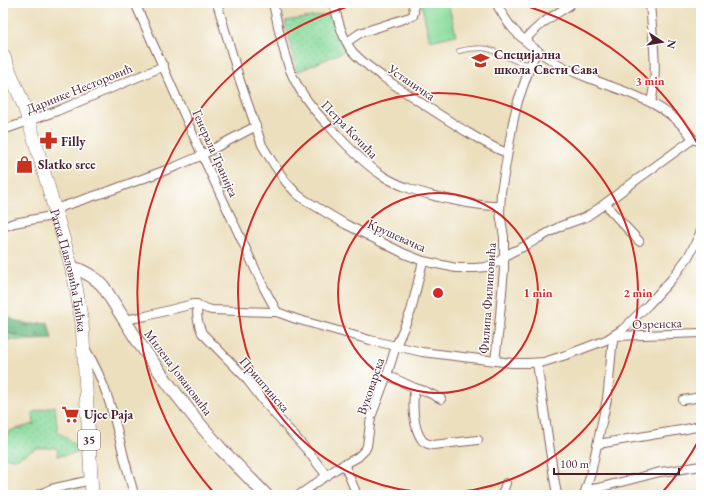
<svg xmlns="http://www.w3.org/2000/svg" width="704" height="498" font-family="'EB Garamond',serif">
	<defs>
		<pattern id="green-dots" width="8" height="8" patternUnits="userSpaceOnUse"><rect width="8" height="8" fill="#87d99a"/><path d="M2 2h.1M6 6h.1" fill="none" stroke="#76ba85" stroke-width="1.8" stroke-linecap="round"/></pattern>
		<pattern id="forest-firs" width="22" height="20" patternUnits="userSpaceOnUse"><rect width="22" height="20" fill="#6db982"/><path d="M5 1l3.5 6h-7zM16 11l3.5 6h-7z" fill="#5c966b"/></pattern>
	</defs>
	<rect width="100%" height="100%" fill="#fff"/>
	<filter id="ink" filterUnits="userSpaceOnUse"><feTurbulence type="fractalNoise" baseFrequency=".025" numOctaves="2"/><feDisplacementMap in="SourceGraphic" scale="8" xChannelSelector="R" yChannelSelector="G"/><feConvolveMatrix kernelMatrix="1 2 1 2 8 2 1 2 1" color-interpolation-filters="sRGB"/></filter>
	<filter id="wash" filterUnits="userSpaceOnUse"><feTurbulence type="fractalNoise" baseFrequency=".012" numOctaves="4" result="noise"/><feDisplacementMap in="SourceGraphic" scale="16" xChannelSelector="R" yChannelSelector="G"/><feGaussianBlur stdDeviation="0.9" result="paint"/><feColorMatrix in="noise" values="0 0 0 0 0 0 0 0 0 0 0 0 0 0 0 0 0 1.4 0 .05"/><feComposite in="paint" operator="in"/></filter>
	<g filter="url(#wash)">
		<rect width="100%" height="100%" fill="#ecdfbd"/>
		<g fill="url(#green-dots)" stroke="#687c62">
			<polygon points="331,14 345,51 297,72 285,21"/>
			<polygon points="3,332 35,340 3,340"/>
			<path d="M55,406L58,433C67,436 72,442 78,450L77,453L58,456L57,448H37L18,458L13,459L3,457V441L5,440L9,431L34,424L33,412Z"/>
		</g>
		<polygon fill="url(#forest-firs)" stroke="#5c6c56" points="3,313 17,322 32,324 48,322 52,339 35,340 3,332"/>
		<polygon fill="#87d99a" stroke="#687c62" points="421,3 448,3 456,35 430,41"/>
	</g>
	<g filter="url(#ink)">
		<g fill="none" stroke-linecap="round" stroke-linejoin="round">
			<defs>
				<path id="lane" d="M459,51C469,49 478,47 488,49C503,53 515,64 531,64"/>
				<g id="street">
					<polyline points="135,3 202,155 264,288 277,312"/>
					<polyline points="217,3 240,81 262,145 273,163 286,182 297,194 305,200 345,224 405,254 423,261 456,268 475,268 486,267 498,262 510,253 527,245 537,239 561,226 586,217 599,208 635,181 693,139"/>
					<path d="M273,3C278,25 282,49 290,70C299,92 314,111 330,127C346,145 363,163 383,176C399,186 416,191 434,196C456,201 477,206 500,206"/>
					<path d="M334,3C337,18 343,39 352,51C363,64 379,74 393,84C415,99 438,114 462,129C477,138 491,147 507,153"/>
					<path d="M496,3C501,12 506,21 513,29C532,50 560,67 586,77C624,92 669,102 693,139"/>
					<path d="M650,3C652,34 659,72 651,102"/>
					<path d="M525,40C538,24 553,16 570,5"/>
					<polyline points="347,42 360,33 413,16 414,12 413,3"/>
					<polyline points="3,130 57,111 164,66"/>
					<polyline points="693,139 701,142"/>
					<polyline points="606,203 611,211 639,241"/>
					<polyline points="55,209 112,190 177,166 198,157 213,149 256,126"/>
					<polyline points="3,227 14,223 57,215"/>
					<path d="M197,304C197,316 197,322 202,333L245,377L264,402L306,449L327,476"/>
					<path d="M124,320L146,316L193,304C200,305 205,309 212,310L271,312H277L296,319L370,340L422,352L512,363H529L544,362L569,354L606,340L623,329L648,305L671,280L688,257L695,244L701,231"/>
					<polyline points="614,336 701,333"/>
					<path d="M86,350C106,382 115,420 124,457C127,469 131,482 134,495"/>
					<polyline points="495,361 499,327 504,269 504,237 500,213 501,192 513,122 518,101 531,64 537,50"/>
					<polyline points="537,363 553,471 557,495"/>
					<path d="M387,375L415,388C412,403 413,428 422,440C425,444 429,444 433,445L478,440"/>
					<polyline points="415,388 425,391 441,399"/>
					<polyline points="683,400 701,397"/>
					<polyline points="598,444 681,430 701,426"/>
					<polyline points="344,464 357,495"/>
					<polyline points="586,490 598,488 660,472 676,470 701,466"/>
					<polyline points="38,495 51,489 91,480"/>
					<polyline points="299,495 336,469 358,457 365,450 367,446 371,417 387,375 396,346 411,311 423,261"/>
					<polyline points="502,495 506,483"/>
					<polyline points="584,495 591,473 607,399 609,381 612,347 614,336"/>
				</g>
				<path id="secondary" d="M72,267C84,271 94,276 103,286L139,343L170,386L198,422L221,449L266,495"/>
				<g id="primary">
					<path id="s1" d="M3,55L24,106L34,138L69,258L76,287L82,323L89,440L92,495"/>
				</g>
			</defs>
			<use href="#lane" stroke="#83625e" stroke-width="5.5"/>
			<use href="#street" stroke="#83625e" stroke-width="10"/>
			<use href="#secondary" stroke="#83625e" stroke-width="14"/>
			<use href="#primary" stroke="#83625e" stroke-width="14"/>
			<use href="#lane" stroke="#fff" stroke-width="4"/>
			<use href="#street" stroke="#fff" stroke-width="8"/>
			<use href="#secondary" stroke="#fff" stroke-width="12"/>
			<use href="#primary" stroke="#fff" stroke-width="13"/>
		</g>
	</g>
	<g fill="none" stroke="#d62828" stroke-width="2">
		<circle cx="438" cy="293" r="100"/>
		<circle cx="438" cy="293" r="200"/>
		<path d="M700 438A300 300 0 0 1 661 494M215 494A300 300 0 0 1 360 3M516 3A300 300 0 0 1 700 148"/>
	</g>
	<defs>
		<symbol id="school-bare" viewBox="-9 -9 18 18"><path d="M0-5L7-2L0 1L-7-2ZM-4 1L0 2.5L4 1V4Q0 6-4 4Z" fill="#c8321e" stroke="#fff" stroke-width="2.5" paint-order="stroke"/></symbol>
		<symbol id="pharmacy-bare" viewBox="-9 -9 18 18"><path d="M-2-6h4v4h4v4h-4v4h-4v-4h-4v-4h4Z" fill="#c8321e" stroke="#fff" stroke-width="2.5" paint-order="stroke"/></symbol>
		<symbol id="shop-bare" viewBox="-9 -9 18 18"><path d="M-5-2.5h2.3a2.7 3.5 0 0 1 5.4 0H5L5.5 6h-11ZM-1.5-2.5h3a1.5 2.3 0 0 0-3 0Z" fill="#c8321e" stroke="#fff" stroke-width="2.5" paint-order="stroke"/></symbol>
		<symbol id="supermarket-bare" viewBox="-9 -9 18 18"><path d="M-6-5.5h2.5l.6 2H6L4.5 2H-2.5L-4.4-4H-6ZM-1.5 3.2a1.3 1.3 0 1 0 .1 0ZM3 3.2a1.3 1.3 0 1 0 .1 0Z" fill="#c8321e" stroke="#fff" stroke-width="2.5" paint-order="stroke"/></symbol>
	</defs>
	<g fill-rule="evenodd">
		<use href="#school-bare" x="468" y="48" width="25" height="25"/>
		<use href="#pharmacy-bare" x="36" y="128" width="25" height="25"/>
		<use href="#shop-bare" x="12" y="152" width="25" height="25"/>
		<use href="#supermarket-bare" x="58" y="402" width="25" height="25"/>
	</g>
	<g text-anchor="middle" stroke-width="3" stroke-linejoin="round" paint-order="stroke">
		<rect fill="#fff" stroke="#80626b" stroke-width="1" x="78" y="430" width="22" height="20" rx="3"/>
		<g font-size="12" font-weight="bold" fill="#4a1f2b">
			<text x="89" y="444">35</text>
		</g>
		<g font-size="13" font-weight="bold" fill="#4a1f2b" stroke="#fff" text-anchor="start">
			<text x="494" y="59">Специјална<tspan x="494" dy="15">школа Свети Сава</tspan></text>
			<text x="61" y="146">Filly</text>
			<text x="38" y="169">Slatko srce</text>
			<text x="84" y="419">Ujce Paja</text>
		</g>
		<g font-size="13" fill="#4a1f2b" stroke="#fff">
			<text transform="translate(412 82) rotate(34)" y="5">Устаничка</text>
			<text transform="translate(79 88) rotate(-22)" y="5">Даринке Несторовић</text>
			<text transform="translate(350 129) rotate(46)" y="5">Петра Кочића</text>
			<text transform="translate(216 153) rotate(66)" y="5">Генерала Транијеа</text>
			<text transform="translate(397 235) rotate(24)" y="5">Крушевачка</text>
			<text dy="5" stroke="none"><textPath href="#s1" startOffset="226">Ратка Павловића Ћићка</textPath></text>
			<text transform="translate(487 298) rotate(-86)" y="5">Филипа Филиповића</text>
			<text transform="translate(657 323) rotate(-2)" y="5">Озренска</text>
			<text transform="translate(179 372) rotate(53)" y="5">Милена Јовановића</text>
			<text transform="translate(265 384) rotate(49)" y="5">Приштинска</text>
			<text transform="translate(370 386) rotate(-71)" y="5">Вуковарска</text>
		</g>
	</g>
	<circle cx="438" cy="293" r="6" fill="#d62828" stroke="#fff" stroke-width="2"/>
	<g font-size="12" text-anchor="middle" font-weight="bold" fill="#d62828" stroke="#fff" stroke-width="3" stroke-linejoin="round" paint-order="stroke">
		<text x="650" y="85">3 min</text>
		<text x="538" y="297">1 min</text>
		<text x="638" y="297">2 min</text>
	</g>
	<rect width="704" height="498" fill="none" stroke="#fff" stroke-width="16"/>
	<g transform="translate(662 42) rotate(102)" stroke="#ffffff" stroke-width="3" paint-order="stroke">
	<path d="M0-3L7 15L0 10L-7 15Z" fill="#4a1f2b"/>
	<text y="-6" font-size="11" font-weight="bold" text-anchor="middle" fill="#4a1f2b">N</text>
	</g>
	<path d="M554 468v6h125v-6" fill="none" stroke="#4a1f2b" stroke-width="2"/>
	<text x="560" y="468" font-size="12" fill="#4a1f2b" stroke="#ffffff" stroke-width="3" paint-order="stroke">100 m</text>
</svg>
